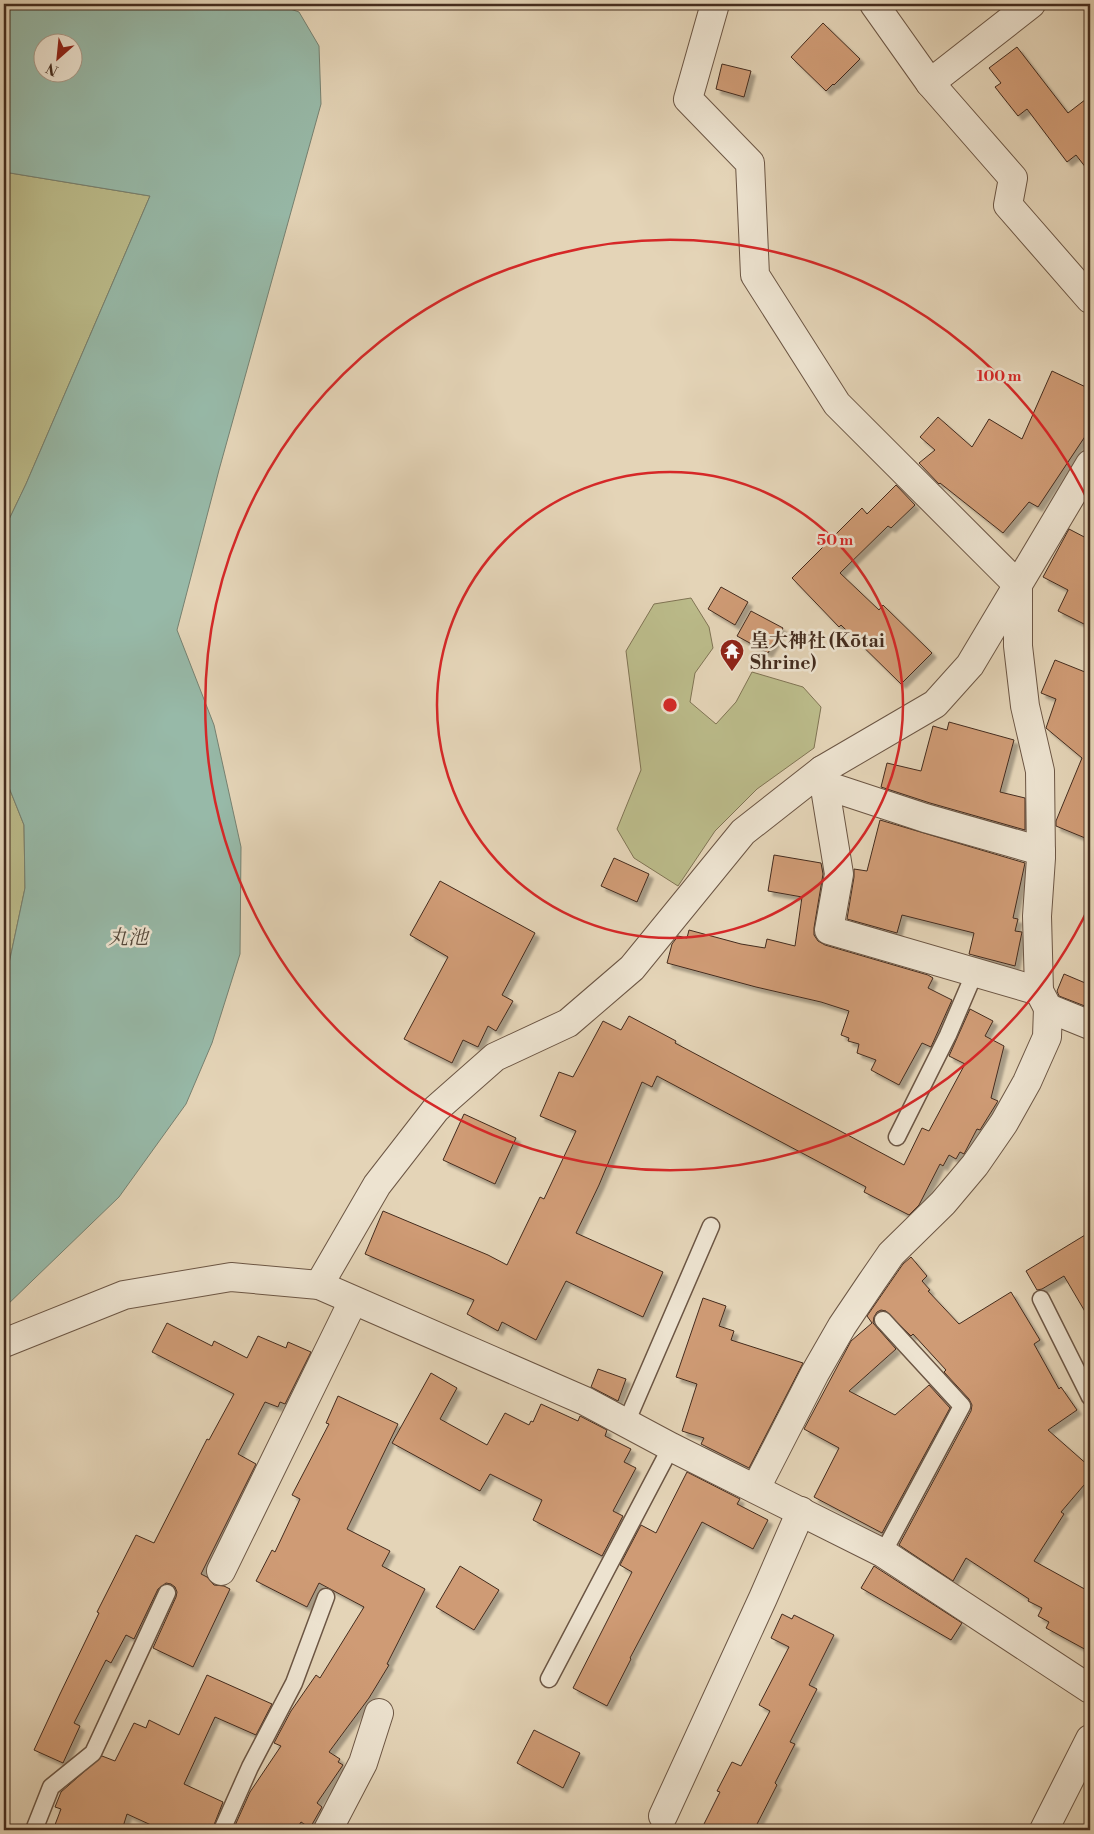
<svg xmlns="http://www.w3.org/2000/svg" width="1094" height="1834" font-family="'Libre Bodoni','Noto Serif JP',serif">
	<defs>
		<filter id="shadow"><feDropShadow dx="4.5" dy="4.5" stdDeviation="1" flood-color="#0004"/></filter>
	</defs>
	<rect width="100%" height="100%" fill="#e4d4b7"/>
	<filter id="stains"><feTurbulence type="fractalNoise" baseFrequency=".004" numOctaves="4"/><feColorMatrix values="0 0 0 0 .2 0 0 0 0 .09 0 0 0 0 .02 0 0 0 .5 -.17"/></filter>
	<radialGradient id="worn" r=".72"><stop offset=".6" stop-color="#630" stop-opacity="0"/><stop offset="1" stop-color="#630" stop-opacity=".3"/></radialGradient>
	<g fill="#bbbb8a" stroke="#807454">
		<polygon points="4,172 150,196 26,484 4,530"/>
		<polygon points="691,598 709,627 713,648 695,673 690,702 716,724 736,702 752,672 803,687 821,707 814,748 757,789 715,831 678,886 634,858 617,829 641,770 626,651 654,604"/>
		<polygon points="4,775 24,825 25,888 7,973 4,980"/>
	</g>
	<path fill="#97b9a8" stroke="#768171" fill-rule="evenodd" d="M4,4H276L299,12L319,46L321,104L219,470L177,630L214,725L241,847L240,954L212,1043L186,1104L119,1197L4,1308V980L7,973L25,888L24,825L4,775V530L26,484L150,196L4,172ZM42,42H72V72H42Z"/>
	<g fill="#cf9b74" stroke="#442c1e" filter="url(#shadow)">
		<polygon points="823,23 860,59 834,85 833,84 826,91 791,57"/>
		<polygon points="1017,47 1068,113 1090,96 1090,173 1076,155 1067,162 1027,109 1018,116 995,87 1001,83 989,68"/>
		<polygon points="722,64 751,71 744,97 716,89"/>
		<polygon points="1052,371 1090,389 1090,429 1038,507 1029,502 1003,533 940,483 939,484 919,463 935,450 920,437 938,417 972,447 989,419 1022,439"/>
		<polygon points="896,485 915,505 891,528 888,526 840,573 879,610 883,605 932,653 901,684 841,625 839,627 792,578 862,508 867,514"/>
		<polygon points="1069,529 1090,540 1090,627 1058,611 1068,590 1043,577"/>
		<polygon points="721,587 748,602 735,625 708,609"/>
		<polygon points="751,611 783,628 768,653 737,636"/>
		<polygon points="1055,660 1090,674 1090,840 1056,826 1056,821 1082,758 1046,728 1056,699 1041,693"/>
		<polygon points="949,722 1014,740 1000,792 1025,798 1025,830 930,803 881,787 887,763 921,771 933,726 947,730"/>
		<polygon points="880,820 1025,863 1013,918 1018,919 1015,931 1022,932 1015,966 969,954 974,933 902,915 897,933 847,919 854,877 854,869 867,871"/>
		<polygon points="774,855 821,863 823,874 814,928 814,935 818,941 825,945 928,975 933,978 928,988 952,1000 931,1047 922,1043 899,1085 871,1070 876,1060 857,1053 859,1044 848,1041 849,1038 841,1035 849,1011 821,1002 756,987 667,963 672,944 678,936 687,938 689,930 741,944 765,948 767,939 795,946 802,897 768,891"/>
		<polygon points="614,858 649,874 637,902 601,886"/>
		<polygon points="440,881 535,933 502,995 513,1001 496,1031 488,1026 478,1047 463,1040 452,1063 404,1039 448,957 410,935"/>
		<polygon points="1064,974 1090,985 1090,1008 1059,996 1057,991"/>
		<polygon points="970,1009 993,1021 985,1036 1004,1046 991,1098 998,1101 980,1130 977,1129 964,1154 960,1152 956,1159 949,1155 943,1166 940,1164 919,1205 909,1215 864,1192 866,1187 657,1076 652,1087 642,1082 599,1185 576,1233 663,1272 643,1317 566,1281 536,1340 502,1322 498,1331 467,1314 474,1300 365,1254 383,1211 488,1255 507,1265 540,1197 544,1199 576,1131 540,1116 559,1072 573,1077 603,1021 621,1030 629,1016 676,1041 675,1043 904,1165 922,1128 929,1131 965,1064 949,1056"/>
		<polygon points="464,1114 516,1138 495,1184 443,1160"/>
		<polygon points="1090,1232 1090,1320 1064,1276 1042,1289 1037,1290 1026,1271"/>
		<polygon points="911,1257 927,1276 922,1281 930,1290 928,1291 959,1324 1011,1292 1040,1340 1034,1344 1059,1389 1061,1387 1077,1410 1048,1430 1090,1467 1090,1478 1061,1512 1064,1514 1034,1561 1090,1592 1090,1652 1046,1628 1049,1622 1038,1616 1042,1608 1028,1601 1029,1599 966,1558 953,1581 899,1545 971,1411 972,1405 969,1399 944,1372 946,1370 913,1334 911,1336 886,1311 881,1310 877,1312 874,1317 873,1323 896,1349 849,1391 895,1415 929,1385 950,1408 882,1533 814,1497 839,1448 804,1429 851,1341 872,1323 867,1316 903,1264"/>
		<polygon points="703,1298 726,1306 719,1326 734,1331 731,1340 803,1363 749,1468 701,1444 704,1438 682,1431 697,1384 676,1377"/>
		<polygon points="167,1323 212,1346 214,1341 247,1358 258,1336 286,1348 288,1342 311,1352 285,1404 280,1402 278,1407 265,1402 238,1454 256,1464 201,1574 207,1577 214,1585 224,1586 230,1589 193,1667 153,1648 176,1597 177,1592 175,1587 171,1584 166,1583 158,1589 134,1639 126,1635 111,1663 106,1660 74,1723 80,1726 63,1763 34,1750 60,1694 99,1613 97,1612 136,1535 154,1543 207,1439 209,1440 234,1394 152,1352"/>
		<polygon points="598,1369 626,1379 618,1401 591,1387"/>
		<polygon points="431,1373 457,1388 440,1419 487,1445 505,1413 529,1425 531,1421 533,1422 541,1404 578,1421 580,1416 607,1430 605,1436 631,1449 624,1462 636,1468 613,1511 623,1516 602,1556 533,1520 542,1500 490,1474 480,1491 392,1443"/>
		<polygon points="338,1396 398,1424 347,1529 390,1551 382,1566 425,1589 387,1664 389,1665 369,1698 329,1752 340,1759 338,1762 343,1765 317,1803 322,1807 310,1828 301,1822 296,1830 233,1830 250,1792 281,1746 274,1743 291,1711 316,1675 320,1678 364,1607 319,1583 307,1607 256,1581 272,1550 275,1552 300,1499 292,1495 329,1424 326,1423"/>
		<polygon points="687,1472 740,1499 737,1504 768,1520 753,1549 702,1522 630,1658 631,1659 607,1706 573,1688 632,1572 620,1565 641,1525 656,1533"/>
		<polygon points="460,1566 499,1590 474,1630 436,1607"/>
		<polygon points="874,1566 962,1623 951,1640 861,1588"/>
		<polygon points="782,1614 792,1619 794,1615 834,1635 809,1685 817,1689 790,1742 795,1744 775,1783 777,1785 754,1830 701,1830 720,1792 717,1791 732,1762 741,1766 770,1711 759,1705 789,1647 771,1638"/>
		<polygon points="207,1675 272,1704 256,1735 215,1717 184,1784 223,1802 212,1830 162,1830 127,1814 122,1830 53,1830 61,1809 55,1807 61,1792 102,1756 115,1761 134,1723 146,1728 149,1720 179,1735"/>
		<polygon points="534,1730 580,1753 563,1788 517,1763"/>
	</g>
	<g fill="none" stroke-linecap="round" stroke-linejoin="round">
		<defs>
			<g id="service">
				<polyline points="897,1137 948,1035 975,972"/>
				<polyline points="1041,1299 1090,1397"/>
				<polyline points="626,1423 711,1226"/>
				<polyline points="883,1553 962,1406 883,1320"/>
				<polyline points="549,1679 671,1447"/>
				<polyline points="34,1830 51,1787 93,1753 167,1593"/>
				<polyline points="222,1830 250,1767 294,1683 326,1597"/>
			</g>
			<g id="minor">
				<polyline points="715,4 688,99 750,163 755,275 837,404 1018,585 1018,646 1025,706 1040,771 1041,858 1037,916 1039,991"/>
				<polyline points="874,4 930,83 1013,178 1008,205 1090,299"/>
				<polyline points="930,83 1031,4"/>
				<polyline points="822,770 839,874 829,930 1039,991 1048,1008 1090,1025"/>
				<polyline points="825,785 925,818 1041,851"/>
				<polyline points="319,1285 377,1185 436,1109 495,1057 568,1023 632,968 743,832 822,770 935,704 970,665 1090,464"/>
				<polyline points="4,1343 124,1295 231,1277 319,1285 585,1401 671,1447 883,1553 1090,1689"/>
				<polyline points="756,1488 815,1373 842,1326 871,1283 891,1254 943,1203 975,1165 1004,1123 1027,1082 1047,1037 1048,1008"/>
				<polyline points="221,1571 353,1301"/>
				<polyline points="663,1816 763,1598 801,1511"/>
				<polyline points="328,1830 363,1763 379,1713"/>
				<polyline points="1044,1830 1090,1739"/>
			</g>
		</defs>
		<use href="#service" stroke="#6c5644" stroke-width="19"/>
		<use href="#minor" stroke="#6c5644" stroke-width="30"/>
		<use href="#service" stroke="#ede3d0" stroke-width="16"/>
		<use href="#minor" stroke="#ede3d0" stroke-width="28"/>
	</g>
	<g fill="none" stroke="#d62828" stroke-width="2.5">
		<circle cx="670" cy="705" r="233"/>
		<path d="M1090 905A465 465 0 1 1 1090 505"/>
	</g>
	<defs>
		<symbol id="temple-pin" viewBox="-11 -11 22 30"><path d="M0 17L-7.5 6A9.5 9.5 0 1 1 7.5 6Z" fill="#8f2418" stroke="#ede3d0"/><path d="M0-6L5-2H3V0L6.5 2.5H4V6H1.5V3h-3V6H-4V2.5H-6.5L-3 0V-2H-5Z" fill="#fff"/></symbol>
	</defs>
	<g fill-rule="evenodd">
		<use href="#temple-pin" x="718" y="637" width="28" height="38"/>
	</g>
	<g text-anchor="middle" stroke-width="5" stroke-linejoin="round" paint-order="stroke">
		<g font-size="19" font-weight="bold" fill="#442c1e" stroke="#ede3d0" text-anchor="start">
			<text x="750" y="647">皇大神社 (Kōtai<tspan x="750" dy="22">Shrine)</tspan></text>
		</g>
		<g font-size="20" font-style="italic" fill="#55483a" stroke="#ede3d0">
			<text x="128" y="944">丸池</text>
		</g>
	</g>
	<circle cx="670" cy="705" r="8" fill="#d62828" stroke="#ede3d0" stroke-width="2.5"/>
	<g font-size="15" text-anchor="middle" font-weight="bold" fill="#d62828" stroke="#ede3d0" stroke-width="5" stroke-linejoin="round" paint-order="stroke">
		<text x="999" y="381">100 m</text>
		<text x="835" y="545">50 m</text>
	</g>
	<rect width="1094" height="1834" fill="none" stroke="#e4d4b7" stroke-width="20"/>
	<rect x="5" y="5" width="1084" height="1824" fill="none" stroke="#442c1e" stroke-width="2.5"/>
	<rect x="10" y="10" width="1074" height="1814" fill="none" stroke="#442c1e"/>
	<g transform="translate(58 58) rotate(207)"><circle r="24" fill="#ede3d0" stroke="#a99a89"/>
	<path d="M0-4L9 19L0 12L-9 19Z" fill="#8f2418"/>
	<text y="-8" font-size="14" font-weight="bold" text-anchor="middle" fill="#442c1e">N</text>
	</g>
	<rect width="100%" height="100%" filter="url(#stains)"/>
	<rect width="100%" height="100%" fill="url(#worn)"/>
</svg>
